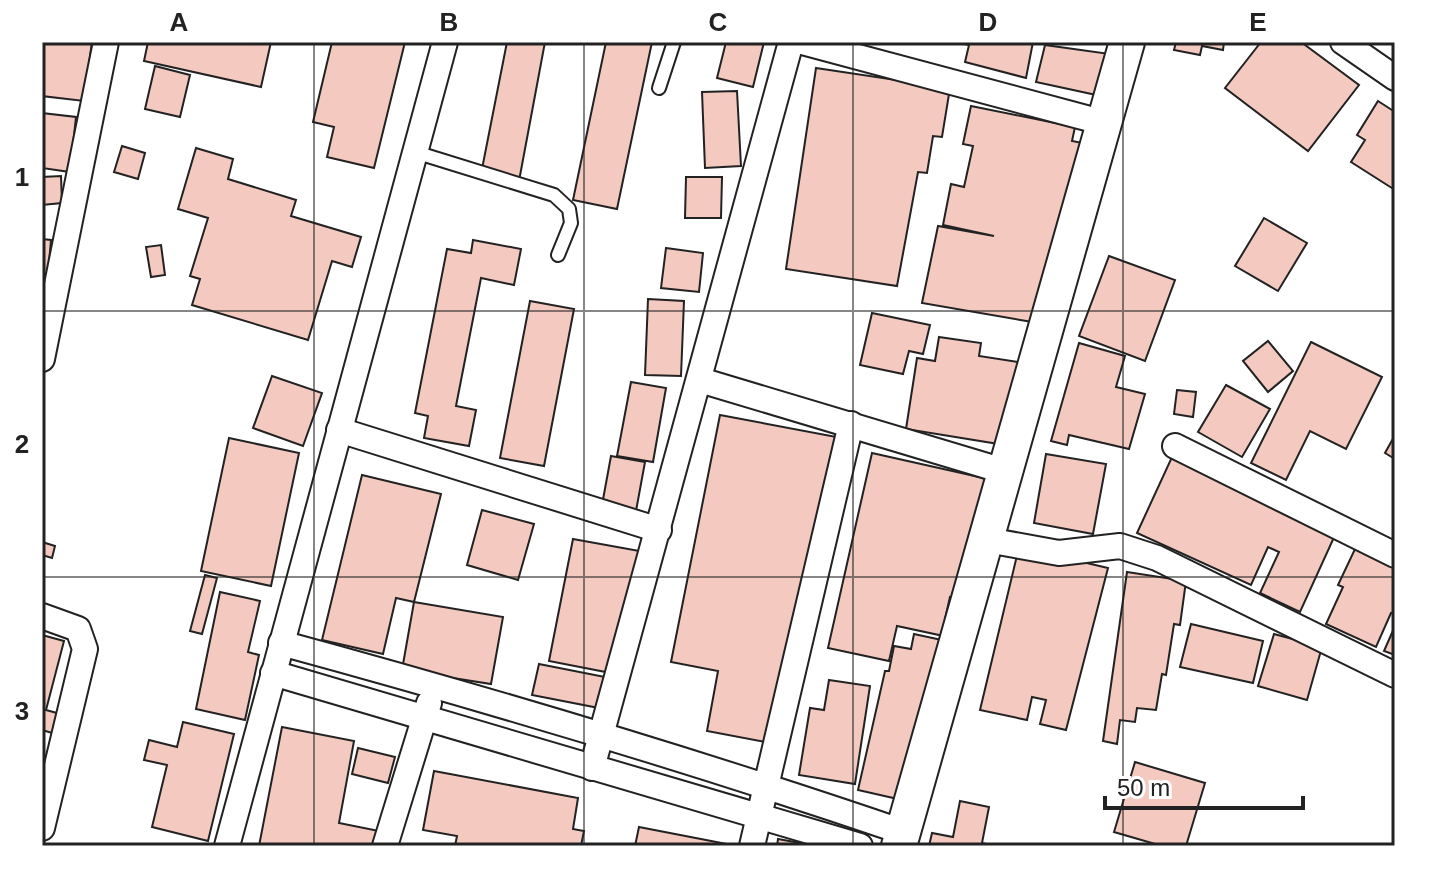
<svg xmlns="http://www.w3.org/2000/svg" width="1437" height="888" font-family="Arial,sans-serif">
	<rect width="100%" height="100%" fill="#fff"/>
	<g fill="#f3c9c0" stroke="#222" stroke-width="2">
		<polygon points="42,42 92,42 84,101 42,96"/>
		<polygon points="148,42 271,42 261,87 144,61"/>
		<polygon points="332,42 405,42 374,168 327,157 334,127 313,122"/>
		<polygon points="507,42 545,42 519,181 481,174"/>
		<polygon points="606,42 652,42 617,209 573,200"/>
		<polygon points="726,42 764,42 753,87 717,78"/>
		<polygon points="954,42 1033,42 1026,78 965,62 969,45"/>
		<polygon points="1176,42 1224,42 1223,50 1202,46 1200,55 1174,50"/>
		<polygon points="1261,42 1301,42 1359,85 1308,151 1225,88"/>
		<polygon points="1045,45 1110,54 1101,96 1036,82"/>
		<polygon points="155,66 190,75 180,117 145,109"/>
		<polygon points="816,68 950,88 942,137 933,136 927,173 918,172 897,286 786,269"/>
		<polygon points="737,91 741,166 705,168 702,92"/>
		<polygon points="1378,101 1395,112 1395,190 1351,162 1365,140 1357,135"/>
		<polygon points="971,106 1075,127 1072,141 1088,144 1050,325 922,303 938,226 994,236 943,225 951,184 964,187 973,146 963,144"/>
		<polygon points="42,113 76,117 70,172 42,168"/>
		<polygon points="122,146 145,153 138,179 114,172"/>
		<polygon points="196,148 233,159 228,179 296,200 291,216 361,237 352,267 332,261 308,340 192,305 200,279 190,276 208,218 178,209"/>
		<polygon points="61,176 62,203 42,205 42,177"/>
		<polygon points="686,177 722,177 721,218 685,218"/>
		<polygon points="1264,218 1307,243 1278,291 1235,266"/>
		<polygon points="42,239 51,240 48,275 42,275"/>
		<polygon points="473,240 521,249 514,285 481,278 456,406 476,410 469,446 424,438 428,416 415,413 447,249 471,253"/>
		<polygon points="161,245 165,275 151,277 146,247"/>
		<polygon points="666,248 703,253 699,292 661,288"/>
		<polygon points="1109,256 1175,280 1145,361 1079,336"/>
		<polygon points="648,299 684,301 681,376 645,375"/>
		<polygon points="530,301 574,309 544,466 500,458"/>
		<polygon points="872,313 930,325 923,354 909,351 903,374 860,365"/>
		<polygon points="939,337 981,343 979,356 1024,363 1011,446 906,429 917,358 935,361"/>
		<polygon points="1268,341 1293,371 1268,392 1243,361"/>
		<polygon points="1311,342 1382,377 1346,449 1310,431 1286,480 1251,463"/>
		<polygon points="1079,343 1125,356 1116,387 1145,394 1129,449 1069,435 1067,445 1051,441"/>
		<polygon points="272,376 322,393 303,446 253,428"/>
		<polygon points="631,382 666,388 653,462 617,456"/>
		<polygon points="1226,385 1270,409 1242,457 1198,432"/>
		<polygon points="1177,390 1196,392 1193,417 1174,414"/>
		<polygon points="720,415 847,439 776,744 707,731 718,671 671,662"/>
		<polygon points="1395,435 1395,459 1385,453"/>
		<polygon points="229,438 299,453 271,586 201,571"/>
		<polygon points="872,453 997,481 965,600 950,597 945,619 957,622 953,638 897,626 889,661 828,648"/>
		<polygon points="1046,454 1106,464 1093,534 1034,523"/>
		<polygon points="611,456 645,462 636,511 602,505"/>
		<polygon points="1172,457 1336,533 1300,612 1260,593 1279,552 1268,547 1251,585 1137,533"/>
		<polygon points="362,475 441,494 414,602 396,598 383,654 322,640"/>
		<polygon points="482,510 534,524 518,580 467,565"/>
		<polygon points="573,539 645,552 621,675 549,661"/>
		<polygon points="42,542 55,546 52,558 42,555"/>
		<polygon points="1019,547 1108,568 1066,730 1040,724 1046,700 1032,697 1027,720 980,710"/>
		<polygon points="1355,549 1395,567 1395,614 1391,613 1376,647 1326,624 1343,587 1338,585"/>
		<polygon points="1127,572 1186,581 1180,625 1174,624 1166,675 1162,674 1156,710 1137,708 1135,722 1120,720 1117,744 1103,741"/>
		<polygon points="205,575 217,578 202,634 190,631"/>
		<polygon points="220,592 260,601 248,652 259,655 245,720 196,709"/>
		<polygon points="414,602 503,617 491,684 402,670"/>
		<polygon points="1191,624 1263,641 1253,683 1180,667"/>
		<polygon points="1395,626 1395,655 1384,651"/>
		<polygon points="914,634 951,642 911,802 858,790 885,671 889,671 894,646 911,649"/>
		<polygon points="1274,634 1322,647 1307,700 1258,686"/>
		<polygon points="42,635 64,641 46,710 57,713 52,733 42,730"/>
		<polygon points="539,664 610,678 604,709 532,695"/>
		<polygon points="829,680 870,686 855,784 799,775 810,708 824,710"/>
		<polygon points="183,722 234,734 208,841 152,827 167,765 144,760 149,740 177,747"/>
		<polygon points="282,727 354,741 339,823 384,832 382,846 259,846"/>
		<polygon points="358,748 395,757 388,783 352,774"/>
		<polygon points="1135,762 1205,783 1186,846 1162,846 1114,832"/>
		<polygon points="434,771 578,798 573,829 584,831 581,846 455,846 457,836 423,830"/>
		<polygon points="960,801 989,807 982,843 995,846 929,846 932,833 953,837"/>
		<polygon points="639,827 737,846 635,846"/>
		<polygon points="778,839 817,846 777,846"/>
	</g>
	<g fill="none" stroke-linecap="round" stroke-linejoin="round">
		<defs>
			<g id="lane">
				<polyline points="659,88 674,42"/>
				<polyline points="415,152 554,195 569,209 571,223 558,255"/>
			</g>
			<g id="street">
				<polyline points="802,42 1105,123"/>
				<polyline points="1343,42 1395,78"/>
				<polyline points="42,359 106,42"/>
				<polyline points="700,380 1007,472"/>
				<polyline points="339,430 659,530"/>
				<polyline points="1175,446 1395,555"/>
				<polyline points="987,540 1059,553 1120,546 1157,558 1395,675"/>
				<polyline points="42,616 78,629 85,649 42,828"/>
				<path d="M281,643C490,700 698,762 903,832"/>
				<polyline points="273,673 860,846"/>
				<polyline points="592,768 791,42"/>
				<polyline points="227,846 445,42"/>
				<polyline points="385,846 429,703"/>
				<polyline points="752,846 851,424"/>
			</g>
			<polyline id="secondary" points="899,846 1127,42"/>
		</defs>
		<use href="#lane" stroke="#222" stroke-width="16"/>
		<use href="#street" stroke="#222" stroke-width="28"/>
		<use href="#secondary" stroke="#222" stroke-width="38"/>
		<use href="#lane" stroke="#fff" stroke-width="12"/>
		<use href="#street" stroke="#fff" stroke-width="24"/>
		<use href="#secondary" stroke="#fff" stroke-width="34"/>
	</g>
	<path fill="none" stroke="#222" stroke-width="2" stroke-opacity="0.55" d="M314,42V846M584,42V846M853,42V846M1123,42V846M42,311H1395M42,577H1395"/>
	<rect width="1437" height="888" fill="none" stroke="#ffffff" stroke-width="88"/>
	<path d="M1105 796v12h198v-12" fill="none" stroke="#222222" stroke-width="4"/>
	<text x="1117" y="796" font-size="24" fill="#222222" stroke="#ffffff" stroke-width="6" paint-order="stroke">50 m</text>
	<rect x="44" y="44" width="1349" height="800" fill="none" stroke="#222" stroke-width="3"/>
	<g font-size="26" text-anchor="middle" font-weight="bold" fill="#222">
		<text x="179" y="31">A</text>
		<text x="449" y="31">B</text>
		<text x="718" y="31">C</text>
		<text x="988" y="31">D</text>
		<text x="1258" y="31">E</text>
		<text x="22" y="186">1</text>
		<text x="22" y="453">2</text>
		<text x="22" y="720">3</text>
	</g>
</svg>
